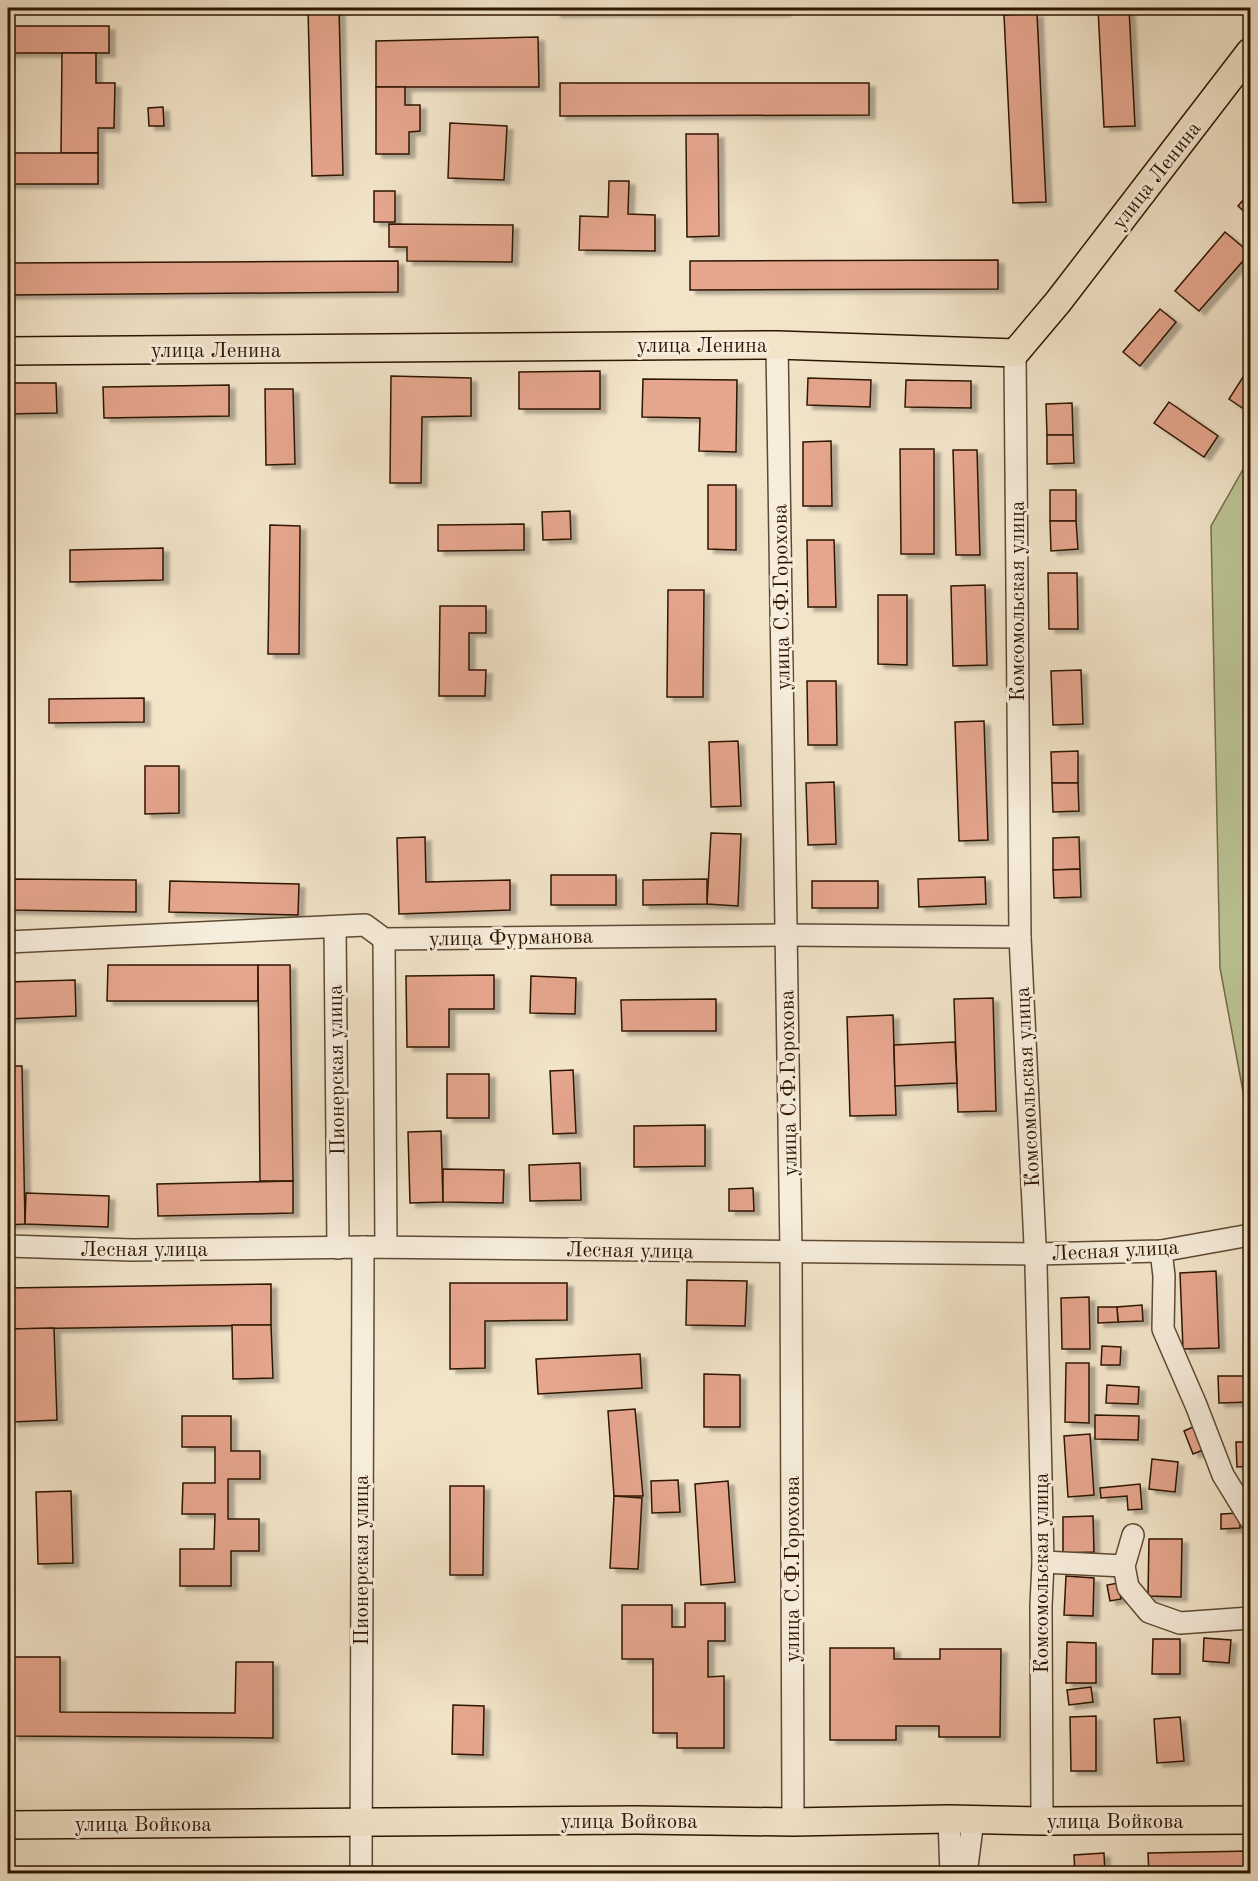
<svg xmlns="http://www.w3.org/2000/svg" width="1258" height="1881" font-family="'Old Standard TT',serif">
	<defs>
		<filter id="shadow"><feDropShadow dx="6" dy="4" stdDeviation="1.5" flood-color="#0004"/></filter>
	</defs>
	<rect width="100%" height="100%" fill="#f2e4c9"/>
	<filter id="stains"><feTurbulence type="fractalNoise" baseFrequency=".00333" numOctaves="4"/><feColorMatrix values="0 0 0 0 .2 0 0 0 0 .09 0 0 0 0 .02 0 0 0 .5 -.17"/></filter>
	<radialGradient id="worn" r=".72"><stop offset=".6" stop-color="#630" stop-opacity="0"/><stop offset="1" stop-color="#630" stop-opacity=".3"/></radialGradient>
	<polygon fill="#bcc495" stroke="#746d4a" stroke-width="1.5" points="1250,457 1250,1129 1220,968 1211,526"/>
	<g fill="#e6a68e" stroke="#2d1600" stroke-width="1.5" filter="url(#shadow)">
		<polygon points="308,8 339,8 343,175 312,176"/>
		<polygon points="555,8 785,8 785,12 555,13"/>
		<polygon points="1098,8 1129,8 1135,126 1104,127"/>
		<polygon points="1037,13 1046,202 1013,203 1004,15"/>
		<rect x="8" y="26" width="101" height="27"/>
		<polygon points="538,37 539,87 376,87 376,41"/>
		<polygon points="62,53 96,53 96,83 115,83 114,128 98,128 98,153 61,153"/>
		<polygon points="560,83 869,83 869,115 560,116"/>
		<polygon points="376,87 405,87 405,105 420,105 420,131 409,132 409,154 376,154"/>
		<polygon points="163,107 164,126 149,126 148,108"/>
		<polygon points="450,123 507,126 504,180 448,178"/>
		<polygon points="686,134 718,134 719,236 687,237"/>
		<rect x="8" y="153" width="90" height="31"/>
		<polygon points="609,181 629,181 628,214 655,215 655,251 579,250 580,216 608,217"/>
		<rect x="374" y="191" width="21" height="31"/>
		<polygon points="1250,192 1250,217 1238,206"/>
		<polygon points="389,224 513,225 512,262 407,261 407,247 389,247"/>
		<polygon points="1225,232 1250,253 1199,311 1175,291"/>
		<polygon points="998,260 998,289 690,290 690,261"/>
		<polygon points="398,261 398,292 8,295 8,263"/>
		<polygon points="1160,309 1176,322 1140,366 1123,352"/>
		<polygon points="600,371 600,409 519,409 519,372"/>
		<polygon points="391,376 471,378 471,416 422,417 421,483 390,483"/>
		<polygon points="1243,377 1250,382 1250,399 1244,409 1229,399"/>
		<polygon points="808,378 871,380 870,407 807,405"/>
		<polygon points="643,379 737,380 736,452 699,451 700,418 642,417"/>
		<polygon points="906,380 971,381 971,408 905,407"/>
		<polygon points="8,383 56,383 57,413 8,414"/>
		<polygon points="229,385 229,416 104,418 103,387"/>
		<polygon points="265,389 293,389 295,464 266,465"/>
		<polygon points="1169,402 1218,436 1204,457 1154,423"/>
		<polygon points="1072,403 1073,435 1047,435 1046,404"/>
		<polygon points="1047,435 1073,435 1074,463 1047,464"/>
		<polygon points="831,441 832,506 803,506 803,442"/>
		<polygon points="900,449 934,449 934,554 901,554"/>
		<polygon points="953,450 977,450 980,555 956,555"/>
		<polygon points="708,485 736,485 736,550 708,549"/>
		<rect x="1050" y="490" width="26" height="31"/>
		<polygon points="570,511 571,539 543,540 542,512"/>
		<polygon points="1050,521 1076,521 1078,549 1051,551"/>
		<polygon points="524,524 524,550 438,551 438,525"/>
		<polygon points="270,525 300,526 299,654 268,654"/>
		<polygon points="807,540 834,540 836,607 808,607"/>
		<polygon points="163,548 163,580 70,582 70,550"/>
		<polygon points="1048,573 1077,573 1078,629 1049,629"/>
		<polygon points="985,585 987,665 953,666 951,586"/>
		<polygon points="668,590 704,590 703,697 667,697"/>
		<polygon points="878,595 907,595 907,665 878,664"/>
		<polygon points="440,606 486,606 486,633 469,633 469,670 486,670 485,696 439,696"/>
		<polygon points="1081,670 1083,724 1053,725 1051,671"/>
		<polygon points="807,681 836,681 837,745 808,745"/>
		<polygon points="144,698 144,722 49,723 49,699"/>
		<polygon points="984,721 988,840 959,841 955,722"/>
		<polygon points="738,741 741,806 711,807 709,742"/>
		<polygon points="1078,751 1078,783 1052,783 1051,752"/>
		<polygon points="145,766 179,766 179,813 145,814"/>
		<polygon points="834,782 836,844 808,845 806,783"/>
		<polygon points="1052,783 1078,783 1079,811 1053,812"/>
		<polygon points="711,833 741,834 738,906 707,904"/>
		<polygon points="425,837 426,882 510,880 510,910 399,914 397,838"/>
		<polygon points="1079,837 1080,869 1053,870 1053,838"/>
		<polygon points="1080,869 1081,897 1054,898 1053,870"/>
		<rect x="551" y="875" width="65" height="30"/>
		<polygon points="985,877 986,904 919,907 918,879"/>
		<polygon points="8,879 136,880 136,912 8,910"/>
		<polygon points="707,879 707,904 643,905 643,880"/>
		<polygon points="170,881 299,884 298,915 169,912"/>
		<rect x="812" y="881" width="66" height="27"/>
		<polygon points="108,965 258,965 258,1001 107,1001"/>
		<polygon points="258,965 290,965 293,1181 260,1181"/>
		<polygon points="494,975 494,1009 449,1009 449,1047 407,1047 406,976"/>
		<polygon points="531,976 576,978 575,1014 530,1013"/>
		<polygon points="75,980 76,1016 8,1019 8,982"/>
		<polygon points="993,998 996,1111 958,1112 954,999"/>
		<polygon points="716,999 716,1031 622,1031 621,1000"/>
		<polygon points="893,1015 896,1115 850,1116 847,1017"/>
		<polygon points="955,1042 957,1083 895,1086 894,1045"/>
		<polygon points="8,1066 22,1066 25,1224 8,1225"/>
		<polygon points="573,1070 576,1133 553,1134 550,1071"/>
		<rect x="447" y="1074" width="42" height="44"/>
		<polygon points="705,1125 705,1166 634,1167 634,1126"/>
		<polygon points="441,1131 443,1202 410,1203 408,1132"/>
		<polygon points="580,1163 581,1200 530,1201 529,1165"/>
		<polygon points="443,1169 504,1170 503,1203 443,1202"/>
		<polygon points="293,1181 293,1213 158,1216 157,1184"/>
		<polygon points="753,1188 754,1211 729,1211 729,1189"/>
		<polygon points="26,1193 109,1196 108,1227 25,1224"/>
		<polygon points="1216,1271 1219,1348 1183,1349 1180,1273"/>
		<polygon points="687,1280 747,1281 745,1326 686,1325"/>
		<polygon points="450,1283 567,1283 567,1320 485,1321 485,1368 450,1369"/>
		<polygon points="271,1284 271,1325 9,1329 8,1288"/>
		<polygon points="1089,1297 1090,1349 1062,1349 1061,1298"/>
		<polygon points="1142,1305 1143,1321 1118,1322 1117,1307"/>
		<polygon points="1098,1307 1117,1307 1118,1322 1098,1323"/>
		<polygon points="232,1325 271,1325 273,1378 233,1379"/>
		<polygon points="54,1328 57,1420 12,1422 9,1329"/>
		<polygon points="1102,1346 1121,1347 1120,1365 1101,1365"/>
		<polygon points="640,1354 642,1388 538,1394 536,1359"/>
		<polygon points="1066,1363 1089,1363 1089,1423 1065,1422"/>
		<polygon points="704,1374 740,1375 740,1427 704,1427"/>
		<polygon points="1218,1376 1250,1376 1250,1402 1219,1403"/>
		<polygon points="1107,1385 1139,1387 1138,1404 1106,1403"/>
		<polygon points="635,1409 643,1496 614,1496 608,1411"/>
		<polygon points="1095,1415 1139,1416 1138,1440 1095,1439"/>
		<polygon points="182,1416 231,1416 231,1451 260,1451 260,1479 228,1479 228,1519 259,1519 259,1551 231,1551 231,1586 180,1586 180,1549 214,1549 215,1514 182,1514 183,1483 215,1483 215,1447 182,1447"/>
		<polygon points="1193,1427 1203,1450 1193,1454 1184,1431"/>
		<polygon points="1090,1434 1094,1495 1068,1497 1064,1436"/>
		<polygon points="1236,1442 1250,1442 1250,1466 1237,1467"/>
		<polygon points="1152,1459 1178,1462 1175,1492 1149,1489"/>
		<polygon points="678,1480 680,1512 652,1513 651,1481"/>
		<polygon points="728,1481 735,1582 701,1585 695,1484"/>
		<polygon points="1140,1484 1142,1509 1128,1510 1127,1496 1101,1498 1100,1488"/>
		<polygon points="450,1486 484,1486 483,1575 450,1575"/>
		<polygon points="71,1491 73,1563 38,1564 36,1492"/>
		<polygon points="614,1496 642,1498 638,1569 610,1568"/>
		<polygon points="1239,1513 1240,1528 1221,1529 1221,1514"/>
		<polygon points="1093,1516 1094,1552 1063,1553 1063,1517"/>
		<polygon points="1149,1539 1182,1539 1181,1597 1148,1596"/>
		<polygon points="1245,1547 1250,1547 1250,1562 1246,1563"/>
		<polygon points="1066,1576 1094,1578 1093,1616 1064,1615"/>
		<polygon points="1118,1583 1121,1599 1110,1601 1107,1585"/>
		<polygon points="685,1603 725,1603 725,1641 708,1641 708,1677 724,1676 724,1748 677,1748 677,1733 653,1733 653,1659 622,1659 622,1605 672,1605 672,1627 685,1627"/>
		<polygon points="1246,1634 1250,1634 1250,1661 1244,1661"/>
		<polygon points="1204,1638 1231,1640 1229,1663 1203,1661"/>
		<polygon points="1153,1639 1180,1639 1180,1674 1152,1674"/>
		<polygon points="1067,1642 1096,1643 1096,1683 1066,1683"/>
		<polygon points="830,1648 894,1648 894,1659 940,1659 940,1649 1001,1649 1000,1737 939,1737 939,1726 896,1726 896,1740 830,1740"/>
		<polygon points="12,1657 60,1657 60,1712 235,1713 236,1662 273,1662 273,1738 12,1736"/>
		<polygon points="1091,1687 1093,1702 1069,1705 1067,1690"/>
		<polygon points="453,1705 484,1706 483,1755 452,1754"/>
		<polygon points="1096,1716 1096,1771 1071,1771 1070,1717"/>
		<polygon points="1180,1717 1184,1761 1157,1763 1154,1719"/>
		<polygon points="1250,1851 1250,1874 1149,1874 1148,1853"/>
		<polygon points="1104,1853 1105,1874 1075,1874 1074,1855"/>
		<rect x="425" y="1867" width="63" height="7"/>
		<rect x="751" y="1867" width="93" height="7"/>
	</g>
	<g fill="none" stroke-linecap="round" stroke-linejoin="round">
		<defs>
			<g id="minor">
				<polyline points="777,345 791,1252 793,1822"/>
				<polyline points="1015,353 1020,937 1036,1265 1043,1562 1041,1606 1042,1821"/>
				<polyline points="335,927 338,1248"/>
				<polyline points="384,939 386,1247"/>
				<polyline points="8,942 365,925 384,939 785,935 1020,937"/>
				<polyline points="8,1246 132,1250 363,1247 1036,1254 1161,1251 1250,1235"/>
				<polyline points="1161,1251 1164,1276 1163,1329 1196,1405 1223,1475 1250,1519"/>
				<polyline points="1133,1535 1124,1566 1128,1587 1149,1612 1180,1623 1250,1618"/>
				<polyline points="1043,1562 1124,1566"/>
				<polyline points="949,1819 951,1874"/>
				<polyline points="361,1874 363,1247"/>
				<polyline points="966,1874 973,1820"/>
			</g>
			<g id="major">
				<polyline points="8,351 777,345 1015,353 1058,302 1250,52"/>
				<polyline points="8,1825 637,1820 793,1822 949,1819 1042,1821 1250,1820"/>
			</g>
		</defs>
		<use href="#minor" stroke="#5e4a32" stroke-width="24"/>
		<use href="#major" stroke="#2d1600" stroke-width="30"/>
		<use href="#minor" stroke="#f7eddc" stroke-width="21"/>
		<use href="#major" stroke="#f2e4c9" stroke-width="27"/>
	</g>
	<g text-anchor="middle" stroke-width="6" stroke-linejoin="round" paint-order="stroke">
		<g font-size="21" fill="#2d1600" stroke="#f7eddc">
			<text transform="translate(1156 175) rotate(-52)" y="7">улица Ленина</text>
			<text x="702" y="352">улица Ленина</text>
			<text x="216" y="357">улица Ленина</text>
			<text transform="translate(781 597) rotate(-91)" y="7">улица С.Ф.Горохова</text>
			<text transform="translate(1017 601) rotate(-90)" y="7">Комсомольская улица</text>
			<text transform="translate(511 937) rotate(-1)" y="7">улица Фурманова</text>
			<text transform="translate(336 1070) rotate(-91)" y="7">Пионерская улица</text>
			<text transform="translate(788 1083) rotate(-91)" y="7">улица С.Ф.Горохова</text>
			<text transform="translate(1027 1087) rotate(-93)" y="7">Комсомольская улица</text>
			<text x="144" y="1256">Лесная улица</text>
			<text transform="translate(630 1250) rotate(1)" y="7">Лесная улица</text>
			<text transform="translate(1115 1250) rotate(-3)" y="7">Лесная улица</text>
			<text transform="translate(361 1560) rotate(-90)" y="7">Пионерская улица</text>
			<text transform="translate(792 1569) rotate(-90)" y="7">улица С.Ф.Горохова</text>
			<text transform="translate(1041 1573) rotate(-90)" y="7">Комсомольская улица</text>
			<text x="629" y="1828">улица Войкова</text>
			<text x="1115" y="1828">улица Войкова</text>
			<text x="143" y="1831">улица Войкова</text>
		</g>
	</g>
	<rect width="1258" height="1881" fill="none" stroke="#f2e4c9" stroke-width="30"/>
	<rect x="9" y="9" width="1240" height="1863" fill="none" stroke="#2d1600" stroke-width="3"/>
	<rect x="15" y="15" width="1228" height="1851" fill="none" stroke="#2d1600" stroke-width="1.5"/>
	<rect width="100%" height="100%" filter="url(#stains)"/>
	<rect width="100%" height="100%" fill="url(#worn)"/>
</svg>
